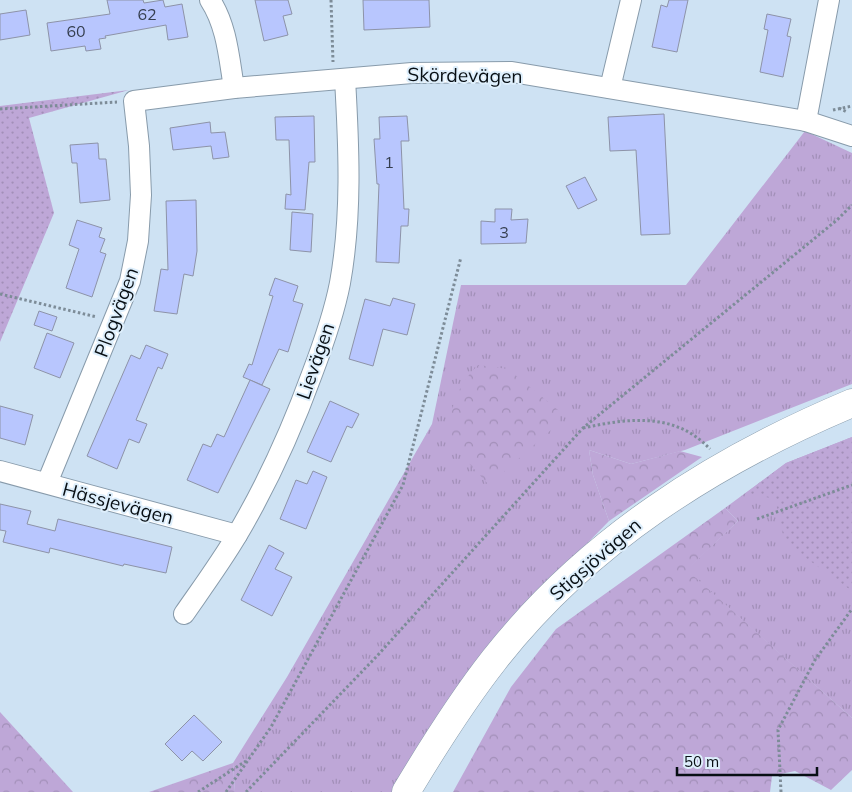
<svg xmlns="http://www.w3.org/2000/svg" width="852" height="792" font-family="Mulish,sans-serif">
	<defs>
		<pattern id="grass-tufts" width="24" height="20" patternUnits="userSpaceOnUse" patternTransform="scale(1.25)"><rect width="24" height="20" fill="#bea7d7"/><path d="M3 7l-1-3M5 7V3M7 7l1-3M15 17l-1-3M17 17v-4M19 17l1-3" fill="none" stroke="#a28fb8"/></pattern>
		<pattern id="forest-crowns" width="20" height="18" patternUnits="userSpaceOnUse" patternTransform="scale(1.25)"><rect width="20" height="18" fill="#bea7d7"/><path d="M2 6a3 3 0 1 1 6 0M12 15a3 3 0 1 1 6 0" fill="none" stroke="#a28fb8"/></pattern>
		<pattern id="park-dots" width="8" height="8" patternUnits="userSpaceOnUse" patternTransform="scale(1.25)"><rect width="8" height="8" fill="#bea7d7"/><path d="M2 2h.1M6 6h.1" fill="none" stroke="#a28fb8" stroke-width="1.8" stroke-linecap="round"/></pattern>
	</defs>
	<rect width="100%" height="100%" fill="#cee2f3"/>
	<g fill="url(#grass-tufts)">
		<polygon points="805,131 852,153 852,384 685,450 631,464 589,450 593,475 609,521 522,610 401,792 235,792 233,763 287,677 432,424 461,285 686,285"/>
		<polygon points="852,437 852,718 686,570 738,521 725,508 786,463"/>
	</g>
	<g fill="url(#forest-crowns)">
		<path d="M478,365L508,369L558,410L560,422L489,485L446,439C453,407 454,389 478,365Z"/>
		<polygon points="589,450 631,464 680,451 702,457 609,521 593,475"/>
		<polygon points="725,508 738,521 687,570 852,718 852,770 831,790 795,771 772,776 770,792 453,792 511,687 556,629"/>
		<polygon points="0,712 73,792 0,792"/>
		<polygon points="233,763 235,792 149,792"/>
	</g>
	<g fill="url(#park-dots)">
		<polygon points="129,90 29,118 54,213 0,342 0,106"/>
		<polygon points="852,437 852,591 785,543 775,499 746,493 786,463"/>
	</g>
	<g fill="#b8c6fe" stroke="#8d93a8">
		<polygon points="107,0 143,0 144,3 163,0 165,7 182,4 188,37 168,40 166,25 105,36 106,38 99,39 101,49 86,51 85,46 51,51 47,23 110,14"/>
		<polygon points="255,0 288,0 292,14 283,16 288,35 264,41"/>
		<polygon points="363,0 429,0 430,27 364,30"/>
		<polygon points="669,0 688,0 677,52 652,47 661,5 667,7"/>
		<polygon points="26,10 30,35 0,40 0,14"/>
		<polygon points="767,14 791,19 787,36 791,37 783,77 760,72 768,30 764,29"/>
		<polygon points="664,114 670,234 641,235 636,150 610,151 608,117"/>
		<polygon points="314,116 315,162 309,162 305,210 285,209 286,194 291,195 289,140 276,140 275,117"/>
		<polygon points="407,116 409,141 401,141 404,209 409,209 408,226 401,226 399,263 376,262 379,184 377,184 374,139 380,139 379,117"/>
		<polygon points="210,122 211,133 225,132 229,157 213,159 211,146 173,150 170,128"/>
		<polygon points="98,143 99,159 106,159 110,200 80,203 77,163 72,163 70,145"/>
		<polygon points="585,177 597,200 578,209 566,186"/>
		<polygon points="196,200 197,251 193,276 184,274 177,314 154,311 161,269 168,270 166,201"/>
		<polygon points="495,209 512,209 511,220 528,219 526,243 481,244 481,221 495,222"/>
		<polygon points="292,212 313,214 311,252 290,250"/>
		<polygon points="77,220 102,228 99,237 105,239 100,252 106,254 92,297 66,288 79,249 69,245"/>
		<polygon points="275,278 298,286 293,301 303,304 288,352 279,349 262,385 243,377 249,364 252,365 273,296 269,295"/>
		<polygon points="393,298 415,304 407,335 383,329 373,366 349,359 365,299 390,306"/>
		<polygon points="39,311 57,317 52,331 34,325"/>
		<polygon points="47,333 74,343 60,378 34,368"/>
		<polygon points="146,345 168,354 162,369 158,367 136,420 147,424 139,443 129,439 117,469 87,456 131,355 140,359"/>
		<polygon points="250,380 270,389 218,493 187,480 203,444 211,447 217,434 224,437"/>
		<polygon points="330,401 359,414 352,428 347,426 331,462 307,452"/>
		<polygon points="0,406 33,415 25,445 0,438"/>
		<polygon points="313,471 327,477 306,529 280,519 296,480 307,484"/>
		<polygon points="0,504 31,511 27,524 55,531 58,519 172,547 166,573 124,564 123,566 50,548 49,553 3,542 6,531 0,530"/>
		<polygon points="269,545 284,553 275,569 292,577 272,616 241,600"/>
		<polygon points="194,715 222,742 203,761 192,751 182,761 165,744"/>
	</g>
	<g fill="none" stroke-linecap="round" stroke-linejoin="round">
		<defs>
			<g id="street">
				<path d="M210,0C227,26 229,58 234,88"/>
				<polyline points="610,88 631,0"/>
				<polyline points="806,121 829,0"/>
				<polyline points="0,471 237,535"/>
				<polyline points="47,483 130,281 138,241 141,195 139,146 134,101 234,88 412,73 512,72 806,121 852,136"/>
				<path d="M184,614C202,588 221,562 237,535C267,484 292,429 312,374C323,345 334,314 340,283C352,216 349,148 345,79"/>
			</g>
			<path id="secondary" d="M406,792C433,747 461,702 494,660C587,541 714,461 852,403"/>
		</defs>
		<use href="#street" stroke="#889bab" stroke-width="22"/>
		<use href="#secondary" stroke="#889bab" stroke-width="29"/>
		<g stroke="#7d8c98" stroke-width="3" stroke-dasharray="2.5 2.5" stroke-linecap="butt">
			<polyline points="331,0 333,62"/>
			<polyline points="839,108 847,112"/>
			<polyline points="0,109 117,102"/>
			<polyline points="833,110 852,106"/>
			<polyline points="0,294 97,317"/>
			<path d="M583,428C629,418 675,412 710,449"/>
			<polyline points="757,519 852,485"/>
			<polyline points="198,792 246,761"/>
			<polyline points="226,792 271,727 403,485 461,257"/>
			<polyline points="246,792 377,656 583,428 837,220 852,205"/>
			<polyline points="781,792 778,730 815,660 852,609"/>
		</g>
		<use href="#street" stroke="#fff" stroke-width="20"/>
		<use href="#secondary" stroke="#fff" stroke-width="28"/>
	</g>
	<g text-anchor="middle" stroke-width="4" stroke-linejoin="round" paint-order="stroke">
		<g font-size="16" fill="#343d4e">
			<text x="147" y="20">62</text>
			<text x="76" y="37">60</text>
			<text x="389" y="168">1</text>
			<text x="504" y="238">3</text>
		</g>
		<g font-size="19" fill="#080f14" stroke="#deeffc">
			<text transform="translate(465 75) rotate(1)" y="7">Skördevägen</text>
			<text transform="translate(116 312) rotate(-70)" y="7">Plogvägen</text>
			<text transform="translate(315 361) rotate(-71)" y="7">Lievägen</text>
			<text transform="translate(118 503) rotate(15)" y="7">Hässjevägen</text>
			<text transform="translate(595 559) rotate(-41)" y="7">Stigsjövägen</text>
		</g>
	</g>
	<path d="M677 767v8h140v-8" fill="none" stroke="#080f14" stroke-width="2.5"/>
	<text x="684" y="767" font-size="15" fill="#080f14" stroke="#deeffc" stroke-width="4" paint-order="stroke">50 m</text>
</svg>
